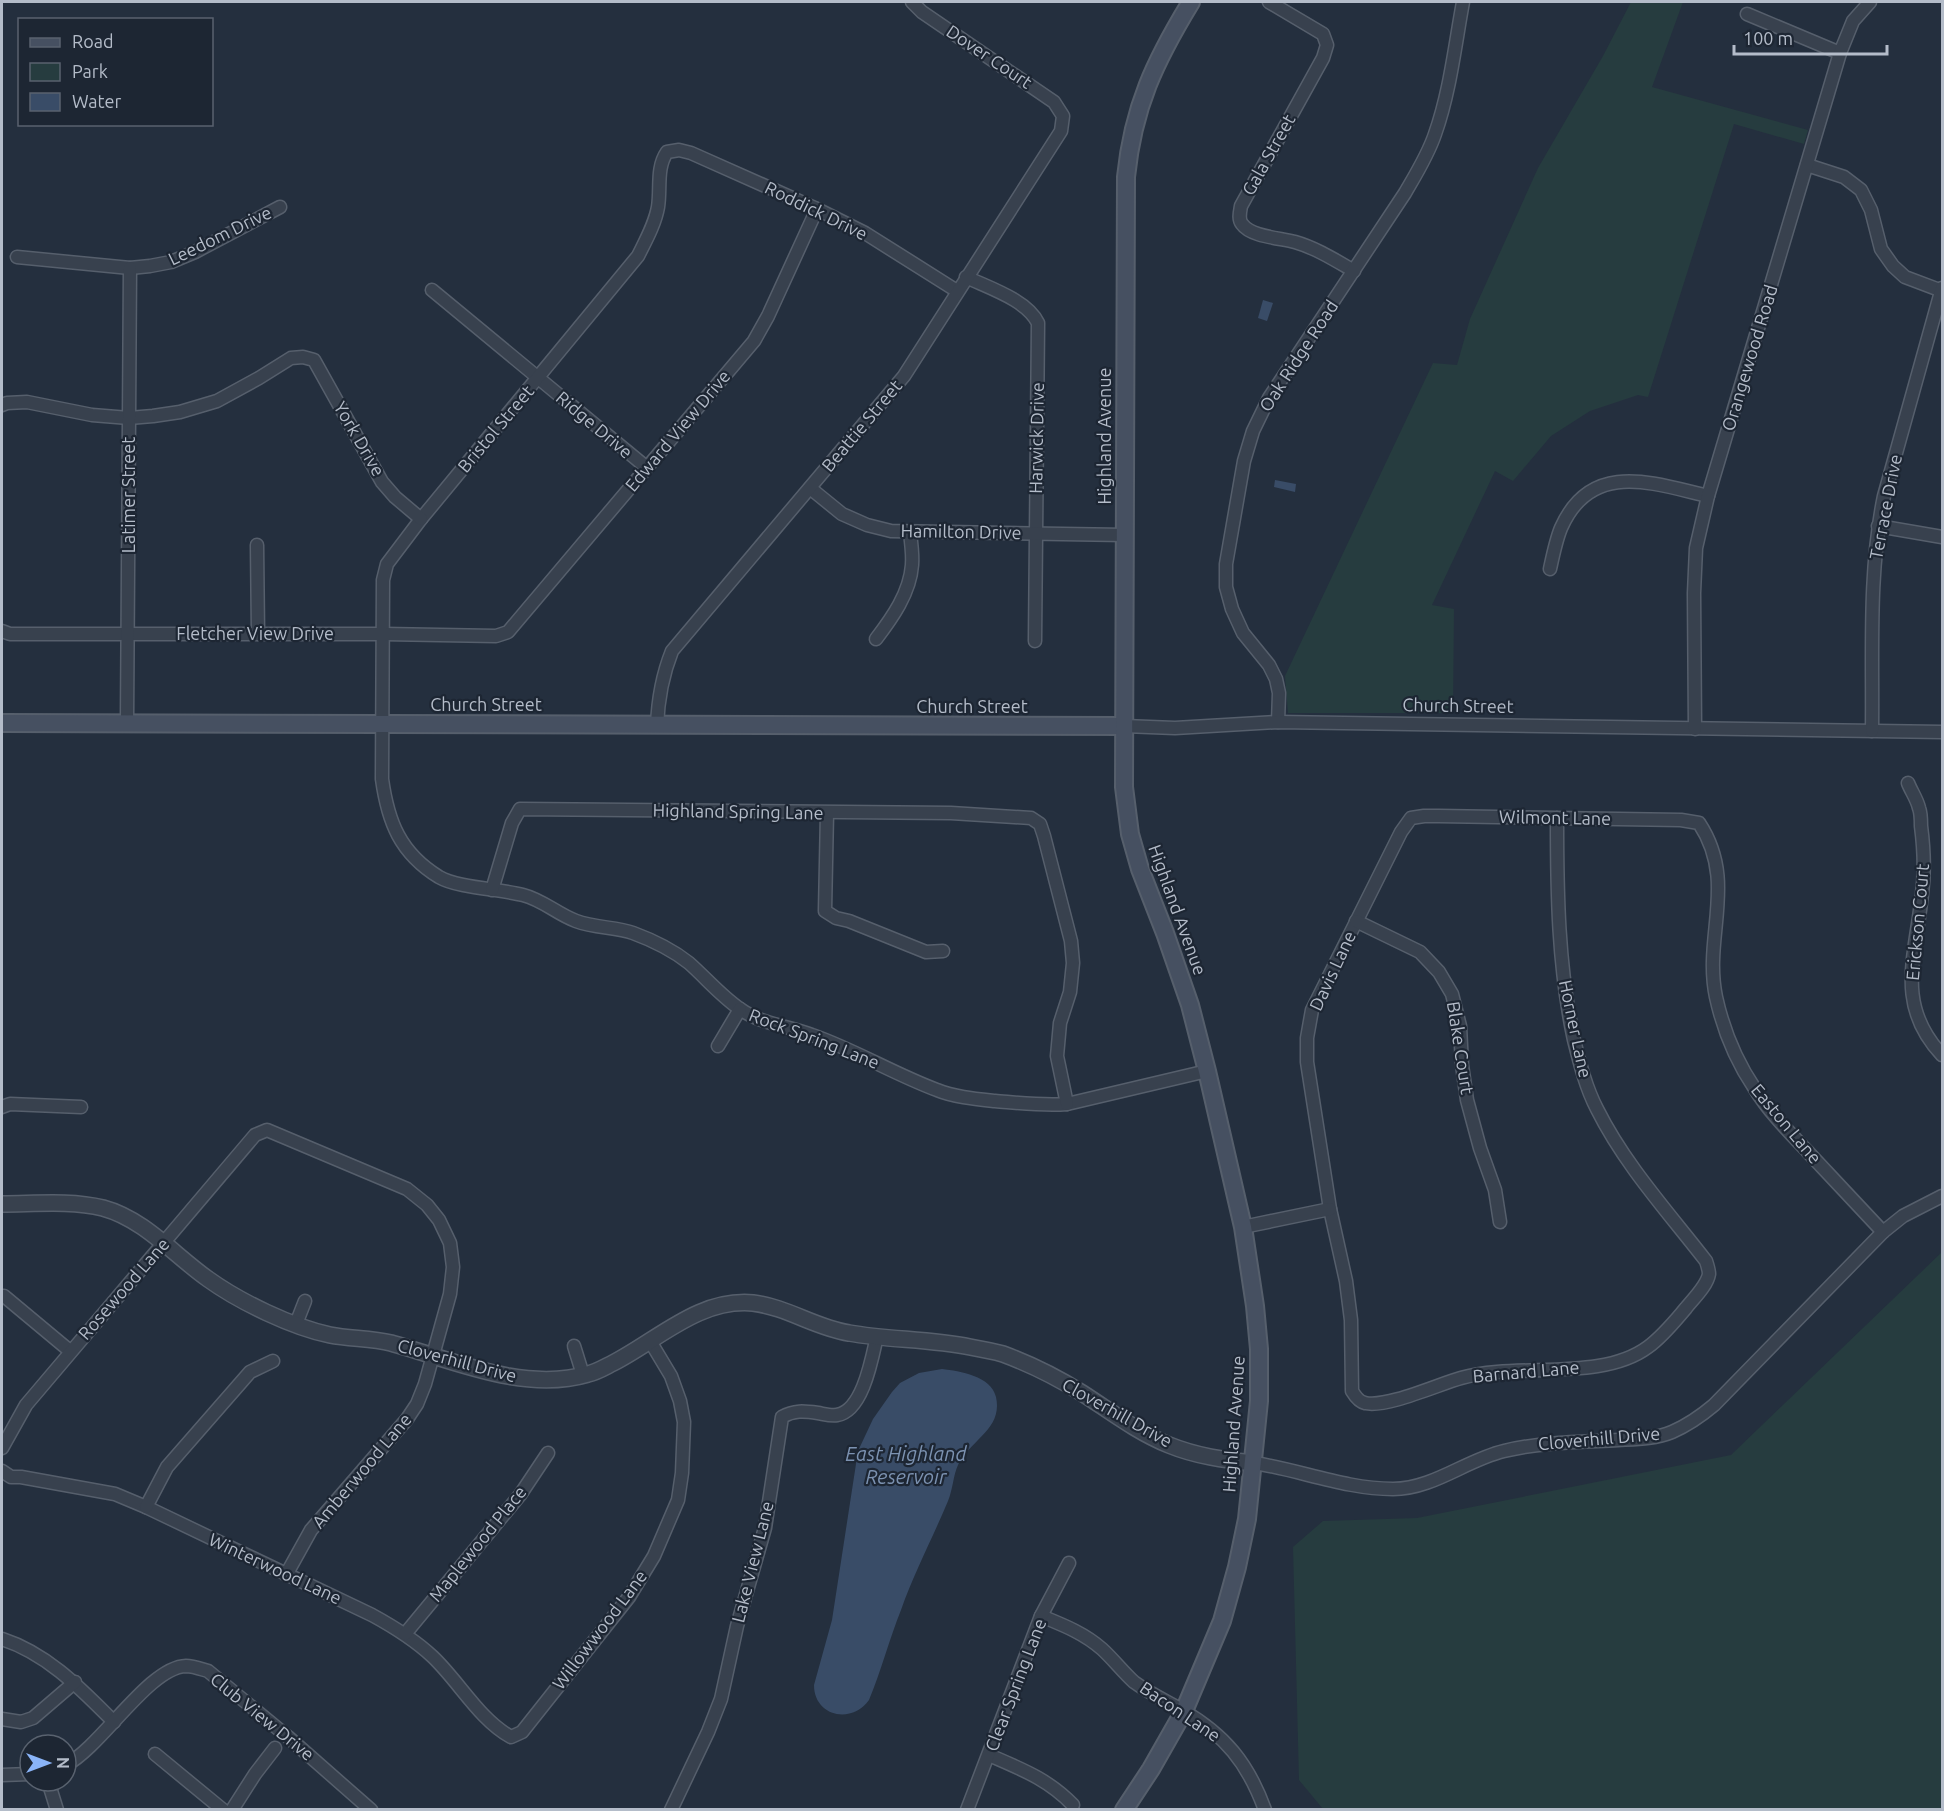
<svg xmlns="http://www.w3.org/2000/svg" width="1944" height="1811" font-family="Ubuntu,sans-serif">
	<rect width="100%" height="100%" fill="#242f3e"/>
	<g fill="#263c3f">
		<polygon points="1631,2 1683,2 1652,87 1808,130 1804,144 1734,124 1648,397 1638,395 1590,411 1551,436 1513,481 1495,471 1432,605 1454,609 1453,713 1288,713 1285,676 1433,363 1457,365 1470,319 1538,168 1603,56"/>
		<polygon points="1942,1252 1942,1809 1323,1809 1299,1780 1293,1547 1323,1521 1417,1518 1731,1455"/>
	</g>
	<g fill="#394c67">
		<polygon points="1263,300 1273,303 1267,321 1258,318"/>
		<polygon points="1275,480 1296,484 1295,492 1274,487"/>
		<path d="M942,1369C960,1371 991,1376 996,1397C1003,1429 971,1439 958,1465C953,1476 953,1489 948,1501C933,1537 914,1573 901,1610C889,1640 881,1671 869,1700C851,1725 814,1716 814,1685L832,1620L858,1451L873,1419L892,1392L900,1383L919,1373Z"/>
	</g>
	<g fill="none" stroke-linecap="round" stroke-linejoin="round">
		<defs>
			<g id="minor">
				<path d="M1269,2L1323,34L1327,45L1323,58L1241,206C1240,212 1238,219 1242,224C1251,237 1281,238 1295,242C1316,248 1335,260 1354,271"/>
				<polyline points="1747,14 1840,53"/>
				<polyline points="1807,165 1844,177 1861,190 1871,210 1881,249 1893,266 1905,277 1942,291"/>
				<polyline points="17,257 130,268 150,266 171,262 195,252 280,207"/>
				<path d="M966,277C989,288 1027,300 1038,323L1035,641"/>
				<polyline points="432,290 646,467"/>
				<path d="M957,291L865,233L817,209L691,153L679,150L667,152C656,168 661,188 658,207C655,224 646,240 638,256L421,519L387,564L383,580L382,779C388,822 400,853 439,877C458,888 500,889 523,895C543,900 557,914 576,921C595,928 616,927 633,933C652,940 674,951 689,963C706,978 721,996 740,1009C761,1024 788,1026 812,1035C855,1050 894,1074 937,1090C954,1097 976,1099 995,1101C1019,1103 1043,1106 1067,1104L1207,1071"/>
				<polyline points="2,405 7,403 27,402 92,415 129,418 153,416 180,412 217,401 259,378 291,358 303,357 314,360 382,482 395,497 421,519"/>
				<polyline points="810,488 842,514 867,525 891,531 1125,535"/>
				<polyline points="1878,526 1942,537"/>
				<polyline points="257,545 258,634"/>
				<path d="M1550,569C1553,555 1556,540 1561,528C1591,460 1652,483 1708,496"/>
				<polyline points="2,631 10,634 384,634 496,636 508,632 754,341 768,316 817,209"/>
				<path d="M876,639C892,618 910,593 912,565C913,554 911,543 910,532"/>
				<polyline points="127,722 130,268"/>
				<path d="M1278,722L1279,693L1276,679L1269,665L1243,633L1232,609L1226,587V564L1244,461L1253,431L1269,398L1405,193C1416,174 1428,155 1435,134C1450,92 1455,45 1463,2"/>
				<path d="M657,726C658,699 662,676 672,651L904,376L1061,131L1063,116L1054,102L922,12L912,2"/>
				<polyline points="1124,726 1175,728 1278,722 1942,732"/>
				<polyline points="1695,729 1694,593 1696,548 1708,496 1840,53 1853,21 1870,2"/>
				<path d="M1872,731C1873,652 1868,574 1884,496L1942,288"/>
				<path d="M1908,783C1911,791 1917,799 1919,808C1921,813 1921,820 1921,826C1924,849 1925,871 1922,894C1916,955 1894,1004 1942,1055"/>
				<polyline points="827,813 825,911 836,918 849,921 926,952 943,951"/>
				<path d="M1557,818C1557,893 1558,966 1574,1040C1580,1064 1586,1088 1597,1109C1625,1165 1668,1212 1706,1261C1707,1264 1709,1270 1709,1274C1707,1286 1693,1299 1686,1308C1674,1322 1663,1336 1648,1347C1601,1382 1517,1362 1461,1378C1439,1384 1387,1408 1365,1403C1359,1402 1355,1396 1352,1391L1351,1320L1346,1281L1330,1209L1307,1062V1038L1312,1010L1401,832L1411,818L1424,816H1439L1681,820L1699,823C1738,882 1703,936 1716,997C1723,1029 1736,1061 1755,1089C1769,1112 1789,1132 1808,1152C1833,1179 1858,1205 1883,1232"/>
				<polyline points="492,890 512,823 520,809 951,813 1031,818 1040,824 1044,836 1071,941 1073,963 1070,992 1060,1023 1057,1056 1067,1104"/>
				<polyline points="1356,921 1420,952 1439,972 1452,994 1460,1026 1462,1065 1467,1100 1480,1148 1495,1190 1500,1222"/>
				<polyline points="718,1046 740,1009"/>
				<polyline points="2,1107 10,1104 81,1107"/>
				<polyline points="1243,1227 1330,1209"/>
				<polyline points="4,1296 70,1351"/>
				<polyline points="296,1324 305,1301"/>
				<polyline points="574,1346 583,1375"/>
				<polyline points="2,1448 26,1405 255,1135 267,1130 407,1189 427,1205 439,1220 450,1243 453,1267 450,1294 425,1384 417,1404 407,1419 311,1530 286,1575"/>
				<path d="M1254,1463C1300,1470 1346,1489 1393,1489C1433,1489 1466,1460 1504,1451C1541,1442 1580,1442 1618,1440C1635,1439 1655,1439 1672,1432C1688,1425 1701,1416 1714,1405L1883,1232L1903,1216L1942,1196"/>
				<path d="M2,1471L11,1477H21L115,1494L146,1507L372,1615C394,1627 415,1640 433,1657C460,1683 479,1719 511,1737L522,1732L629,1597L654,1556L678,1500L682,1473L684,1422L680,1401L671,1376L650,1341"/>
				<polyline points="146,1507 167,1467 250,1372 273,1361"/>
				<path d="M1041,1616C1063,1625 1084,1633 1102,1649C1113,1659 1123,1672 1134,1682C1149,1693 1166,1701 1182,1710C1225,1735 1248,1763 1265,1810"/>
				<polyline points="405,1634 520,1495 548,1453"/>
				<path d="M2,1639C48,1654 81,1689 114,1722"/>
				<polyline points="2,1719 21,1722 33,1718 75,1682"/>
				<polyline points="155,1754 223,1810"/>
				<path d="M989,1755C1021,1769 1048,1779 1073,1805"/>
				<path d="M66,1765C102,1746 149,1667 186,1666C193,1666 201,1669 208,1671L288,1737L371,1810"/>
				<polyline points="2,1775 30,1774"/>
				<polyline points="48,1781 57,1810"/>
				<polyline points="232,1810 255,1774 275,1748"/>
				<path d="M671,1810L708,1732L721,1699L737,1626L765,1528L782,1417C794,1410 804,1411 818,1413C824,1414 831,1416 837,1415C863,1411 872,1358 877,1336"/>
				<polyline points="967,1810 1041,1616 1069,1563"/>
			</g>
			<path id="tertiary" d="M2,1204C34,1204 70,1200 103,1208C144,1219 174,1255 208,1279C240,1302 292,1327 330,1335C350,1339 371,1338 391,1343C452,1360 524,1393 588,1374C597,1372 605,1367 613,1363C658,1340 699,1298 753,1303C787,1307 816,1328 849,1333C889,1340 930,1339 970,1347C981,1349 992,1351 1003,1354C1030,1364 1058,1378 1082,1393C1110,1411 1137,1432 1169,1445C1196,1456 1224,1460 1254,1463"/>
			<g id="secondary">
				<polyline points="2,723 1124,726"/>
				<path d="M1124,1810L1151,1769L1184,1711L1222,1621L1237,1567L1247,1519L1259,1401V1349L1255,1306L1243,1227L1207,1071L1190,1005L1165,933L1140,869L1130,834L1124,787L1126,177C1133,107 1155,61 1191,2"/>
			</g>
		</defs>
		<use href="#minor" stroke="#565f6c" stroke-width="15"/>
		<use href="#tertiary" stroke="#565f6c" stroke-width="18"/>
		<use href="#secondary" stroke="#565f6c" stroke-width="20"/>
		<use href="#minor" stroke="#38414e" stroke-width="12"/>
		<use href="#tertiary" stroke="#38414e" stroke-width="15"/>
		<use href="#secondary" stroke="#465061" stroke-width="16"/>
	</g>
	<g text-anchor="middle" stroke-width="4.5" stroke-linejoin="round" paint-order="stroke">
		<g font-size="18" fill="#b4bcc9" stroke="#1d2633">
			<text transform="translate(989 57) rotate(34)" y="6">Dover Court</text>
			<text transform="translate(1269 155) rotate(-61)" y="6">Gala Street</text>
			<text transform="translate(816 211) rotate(26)" y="6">Roddick Drive</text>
			<text transform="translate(220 236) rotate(-26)" y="6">Leedom Drive</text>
			<text transform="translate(1299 356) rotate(-57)" y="6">Oak Ridge Road</text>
			<text transform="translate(1750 358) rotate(-73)" y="6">Orangewood Road</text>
			<text transform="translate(594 425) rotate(40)" y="6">Ridge Drive</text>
			<text transform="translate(862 426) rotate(-50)" y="6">Beattie Street</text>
			<text transform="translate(496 429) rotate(-50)" y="6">Bristol Street</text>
			<text transform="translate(678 431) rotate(-50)" y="6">Edward View Drive</text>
			<text transform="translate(1105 436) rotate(-90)" y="6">Highland Avenue</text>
			<text transform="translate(1037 438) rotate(-89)" y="6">Harwick Drive</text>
			<text transform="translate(359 439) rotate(60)" y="6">York Drive</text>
			<text transform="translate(129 495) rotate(-90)" y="6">Latimer Street</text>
			<text transform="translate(1886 507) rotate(-79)" y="6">Terrace Drive</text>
			<text transform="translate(961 532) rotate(1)" y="6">Hamilton Drive</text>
			<text x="255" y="640">Fletcher View Drive</text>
			<text x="486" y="711">Church Street</text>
			<text transform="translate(1458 706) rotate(1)" y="6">Church Street</text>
			<text x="972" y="713">Church Street</text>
			<text transform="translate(738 812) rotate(1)" y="6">Highland Spring Lane</text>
			<text transform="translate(1555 818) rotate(1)" y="6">Wilmont Lane</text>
			<text transform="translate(1177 910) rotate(70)" y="6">Highland Avenue</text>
			<text transform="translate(1918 922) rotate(-85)" y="6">Erickson Court</text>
			<text transform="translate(1333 971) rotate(-65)" y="6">Davis Lane</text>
			<text transform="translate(1575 1029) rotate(78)" y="6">Horner Lane</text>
			<text transform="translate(814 1039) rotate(21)" y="6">Rock Spring Lane</text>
			<text transform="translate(1460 1048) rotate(81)" y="6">Blake Court</text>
			<text transform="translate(1786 1124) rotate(50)" y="6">Easton Lane</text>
			<text transform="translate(124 1289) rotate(-49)" y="6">Rosewood Lane</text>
			<text transform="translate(457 1361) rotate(15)" y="6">Cloverhill Drive</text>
			<text transform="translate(1526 1372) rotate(-5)" y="6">Barnard Lane</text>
			<text transform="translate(1117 1413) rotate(29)" y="6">Cloverhill Drive</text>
			<text transform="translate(1234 1424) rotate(-86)" y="6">Highland Avenue</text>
			<text transform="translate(1599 1439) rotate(-5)" y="6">Cloverhill Drive</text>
			<text transform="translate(362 1471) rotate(-50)" y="6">Amberwood Lane</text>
			<text transform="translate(478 1544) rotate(-51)" y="6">Maplewood Place</text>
			<text transform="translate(753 1562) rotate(-76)" y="6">Lake View Lane</text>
			<text transform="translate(275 1569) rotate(25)" y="6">Winterwood Lane</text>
			<text transform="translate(600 1630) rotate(-53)" y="6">Willowwood Lane</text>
			<text transform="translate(1016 1685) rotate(-69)" y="6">Clear Spring Lane</text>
			<text transform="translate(1180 1712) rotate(34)" y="6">Bacon Lane</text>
			<text transform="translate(262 1717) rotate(39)" y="6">Club View Drive</text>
		</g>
		<g font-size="20" font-style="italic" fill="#7c92b1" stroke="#1d2633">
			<text x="906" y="1461">East Highland<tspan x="906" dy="23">Reservoir</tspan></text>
		</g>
	</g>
	<rect width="1944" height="1811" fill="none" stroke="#b4bcc9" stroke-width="6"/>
	<rect x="18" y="18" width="195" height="108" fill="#1d2633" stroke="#59626f" stroke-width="1.5"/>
	<rect x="30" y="38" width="30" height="9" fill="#465061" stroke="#59626f" stroke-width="1.5"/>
	<text x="72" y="48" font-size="18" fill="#b4bcc9">Road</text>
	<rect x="30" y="63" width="30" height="18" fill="#263c3f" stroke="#59626f" stroke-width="1.5"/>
	<text x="72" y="78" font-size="18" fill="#b4bcc9">Park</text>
	<rect x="30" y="93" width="30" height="18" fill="#394c67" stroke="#59626f" stroke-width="1.5"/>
	<text x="72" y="108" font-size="18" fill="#b4bcc9">Water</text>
	<g transform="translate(48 1763) rotate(90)"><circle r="28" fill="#1d2633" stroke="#59626f" stroke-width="1.5"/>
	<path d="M0-4.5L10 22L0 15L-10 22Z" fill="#8ab4f8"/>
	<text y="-9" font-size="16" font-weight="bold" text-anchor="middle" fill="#b4bcc9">N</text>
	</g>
	<path d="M1734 45v9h153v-9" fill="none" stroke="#b4bcc9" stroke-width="3"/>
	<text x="1743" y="45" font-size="18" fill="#b4bcc9" stroke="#1d2633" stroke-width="4.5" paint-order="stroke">100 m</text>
</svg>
